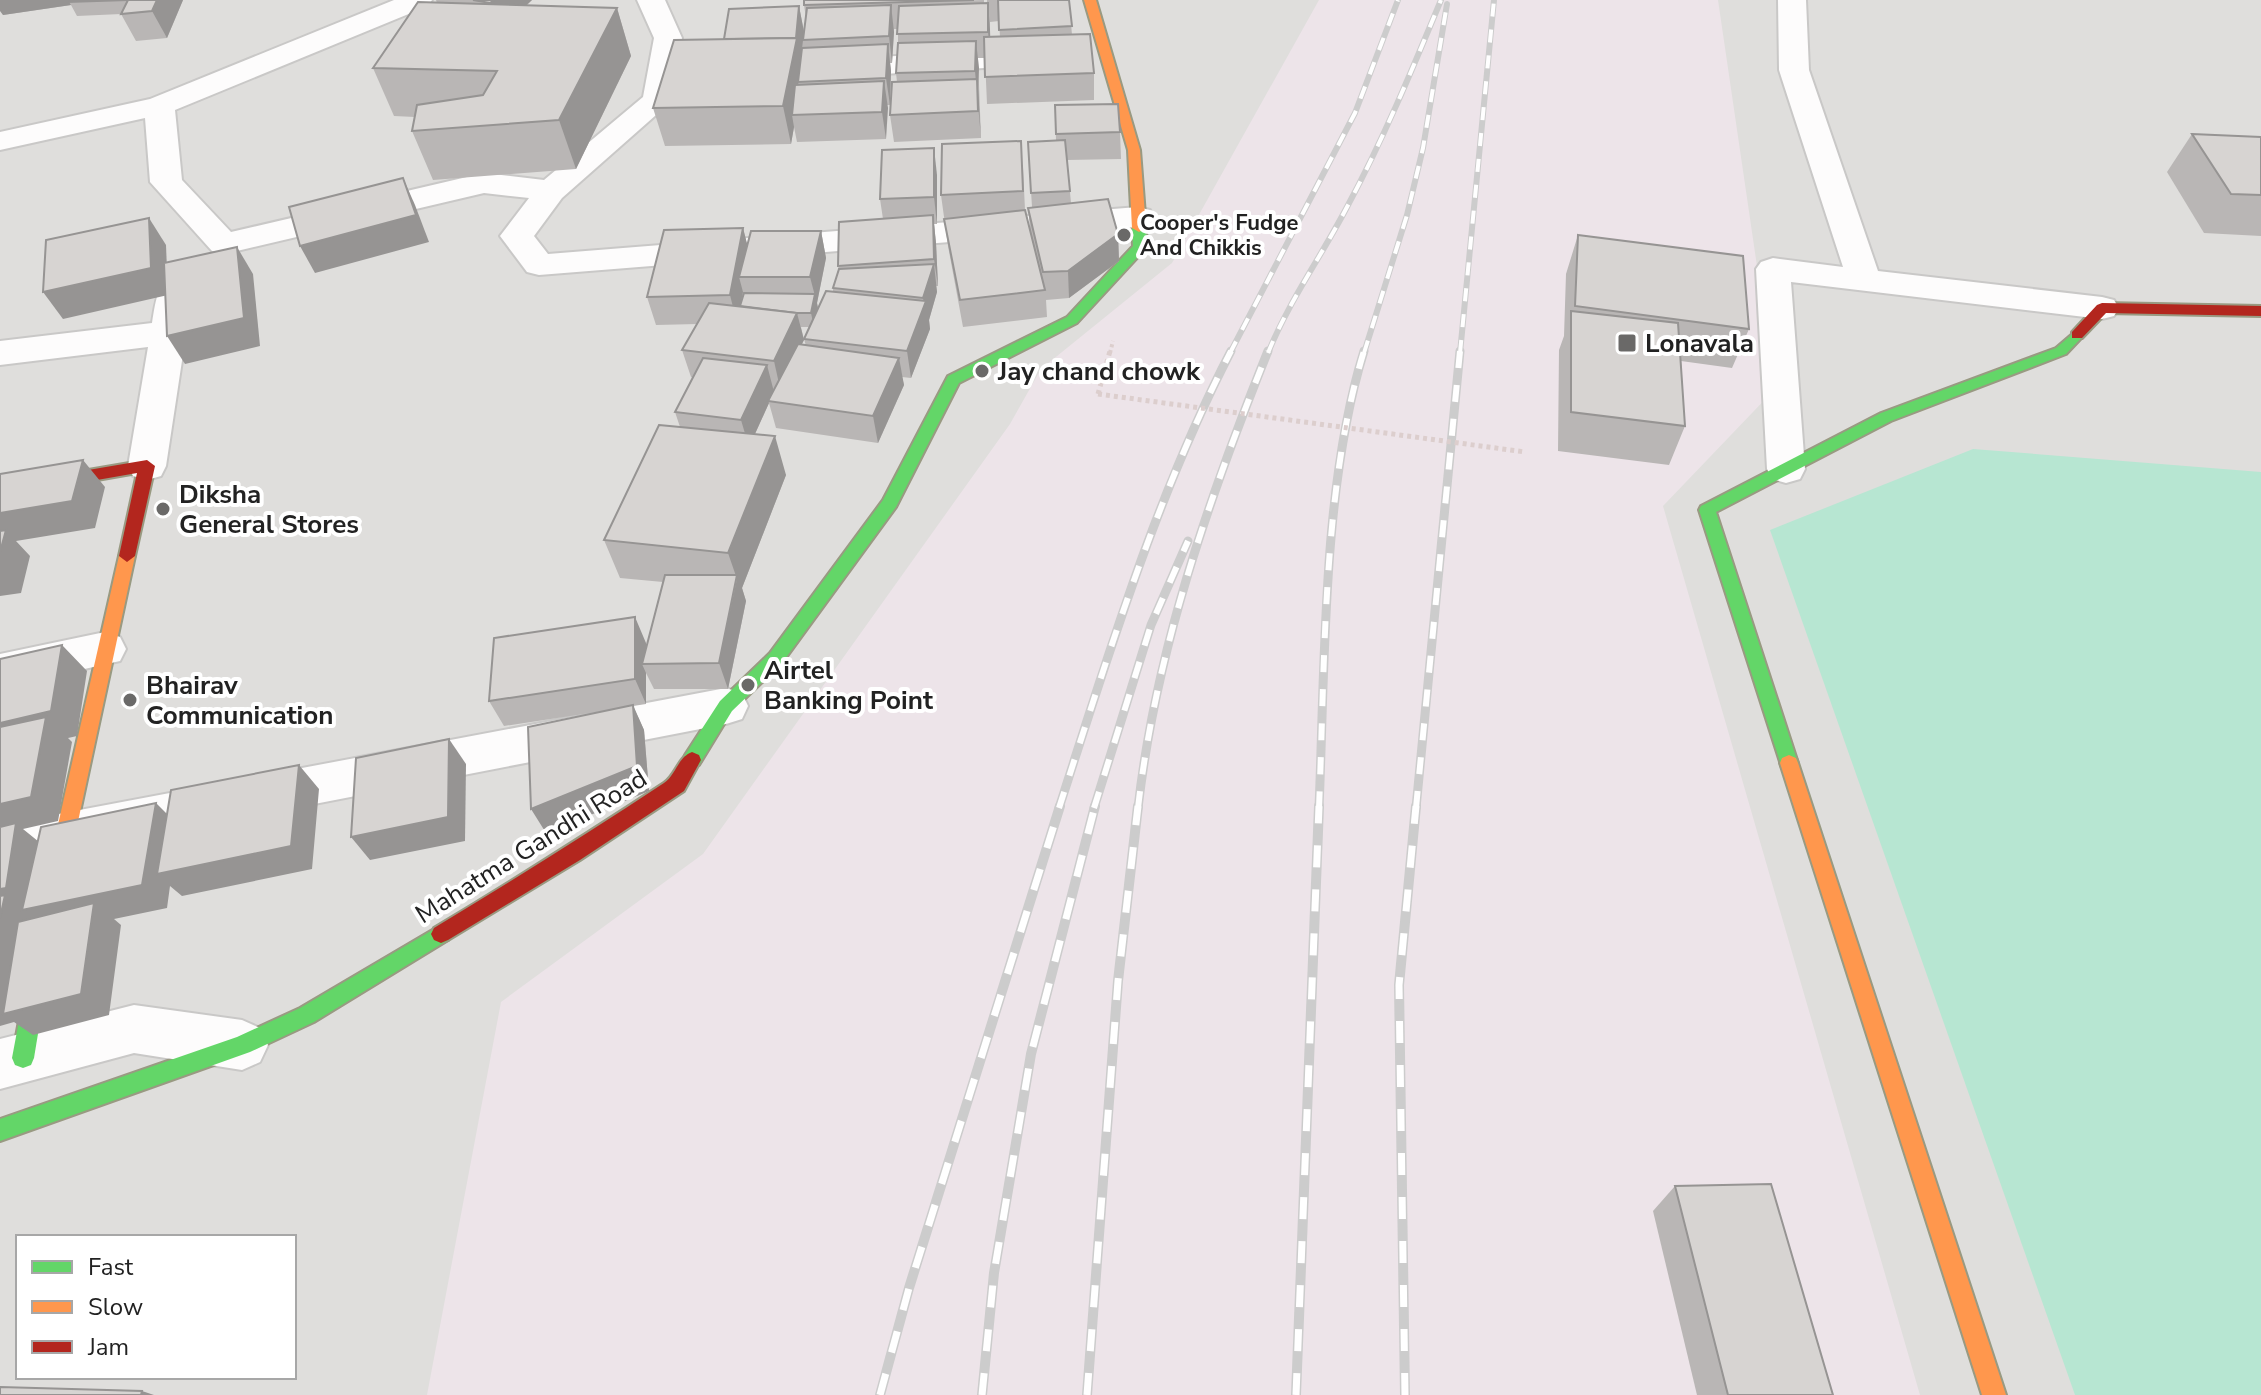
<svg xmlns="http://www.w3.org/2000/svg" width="2261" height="1395" font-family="'Nunito Sans',sans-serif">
	<rect width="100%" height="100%" fill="#f0eeeb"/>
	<path fill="#dfdedc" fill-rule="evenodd" d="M0,0H2261V1395H0ZM18,1237H294V1377H18Z"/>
	<polygon fill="#ede4e9" points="1319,0 1718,0 1775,389 1663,506 1920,1395 427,1395 501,1002 703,854 1010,424 1041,369 1172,263"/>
	<polygon fill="#b7e6d2" points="1973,449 2261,472 2261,1395 2075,1395 1770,530"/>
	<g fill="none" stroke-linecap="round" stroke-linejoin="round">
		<defs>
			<g id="street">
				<polygon points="394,0 432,0 428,6 175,110 182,180 231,232 484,173 544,180 643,97 654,38 637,0 665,0 682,38 673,100 562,198 534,236 548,254 1138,207 1150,210 1154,217 1150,224 1138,227 539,275 527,272 500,236 529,198 484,193 224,254 212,251 150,182 145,118 0,150 0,132 150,99"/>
				<polygon points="1778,0 1806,0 1809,70 1878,271 2102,297 2114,300 2119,308 2114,316 2102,319 1791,282 1805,469 1800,479 1786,483 1772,479 1767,469 1756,269 1761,262 1773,258 1843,267 1779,70"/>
				<polygon points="1043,49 1053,52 1058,58 1053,64 833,77 823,74 818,68 823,62 833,59"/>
				<path d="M185,271L197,274L202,282L192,295L166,466L161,476L147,480L133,476L128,466L148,347L0,365V341L152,323C156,299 157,278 185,271Z"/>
				<polygon points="105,632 120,637 126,649 120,661 0,688 0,654"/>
				<polygon points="726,688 742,693 748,706 742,719 726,724 0,865 0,825"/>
				<polygon points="134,1005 242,1020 260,1028 268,1045 260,1062 242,1070 134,1053 0,1089 0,1039"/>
			</g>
			<g id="fast">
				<polygon points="1139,224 1146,228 1147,247 1077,323 959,383 896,507 782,663 732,711 699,765 685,765 683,760 685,755 720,701 770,653 883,500 948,376 1067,317 1133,246 1132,228"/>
				<polygon points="2077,330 2084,335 2066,354 1891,421 1716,512 1798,763 1796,768 1789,771 1782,768 1699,510 1701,506 1881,413 2056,348"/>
				<polygon points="441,925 448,928 451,934 448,940 314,1022 250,1052 0,1141 0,1119 237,1037 300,1008"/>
				<polygon points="38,964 45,966 48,973 34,1058 31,1065 23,1068 15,1065 12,1058 28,973 31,966"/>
			</g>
			<g id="slow">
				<polygon points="1084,0 1096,0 1140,150 1146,228 1139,232 1132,228 1128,150"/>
				<polygon points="127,550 135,556 65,882 62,888 55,891 48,888 45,882 119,556"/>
				<polygon points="1789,755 1796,758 1798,763 2006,1395 1982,1395 1780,763 1782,758"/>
			</g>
			<g id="jam">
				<polygon points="2102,303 2261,306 2261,316 2106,313 2082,338 2072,338 2072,332 2097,305"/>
				<polygon points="147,460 155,466 135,556 127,562 119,556 137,473 0,497 0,485"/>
				<path d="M692,752L699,755L701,760L684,791L580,860L448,940L441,943L434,940L431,934L434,928C512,881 588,833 664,783C676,775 678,757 692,752Z"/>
			</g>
		</defs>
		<use href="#street" stroke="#c9c8c7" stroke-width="4"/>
		<use href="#fast" stroke="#999a82" stroke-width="4"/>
		<use href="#slow" stroke="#999a82" stroke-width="4"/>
		<use href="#jam" stroke="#999a82" stroke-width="4"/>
		<polyline stroke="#dccecd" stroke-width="4" stroke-dasharray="3 3" stroke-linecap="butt" points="1110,353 1113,341"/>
		<polyline stroke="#dccecd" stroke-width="5" stroke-dasharray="4 4" stroke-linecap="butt" points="1098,394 1110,351"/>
		<use href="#street" fill="#fdfcfc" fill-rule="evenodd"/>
		<use href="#fast" fill="#63d668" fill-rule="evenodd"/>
		<use href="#slow" fill="#ff974d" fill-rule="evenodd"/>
		<use href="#jam" fill="#b3261e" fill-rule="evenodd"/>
		<defs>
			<g id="rail-far2">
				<polyline points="1230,353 1355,113 1398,0"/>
				<path d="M1268,353C1289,301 1321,257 1347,207C1383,140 1412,70 1441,0"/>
				<polyline points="1364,353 1407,215 1423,148 1447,4"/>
				<polyline points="1460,353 1494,0"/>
			</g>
			<g id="rail-far1">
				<path d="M1059,808C1109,653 1156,496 1231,351"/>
				<polyline points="1094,808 1151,625 1188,541"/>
				<path d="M1138,808C1156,649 1209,498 1268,351"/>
				<path d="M1319,808C1325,665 1322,487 1364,351"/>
				<polyline points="1416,808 1460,351"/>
			</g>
			<g id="rail">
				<polyline points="880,1395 909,1288 1060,806"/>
				<polyline points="982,1395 994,1273 1031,1054 1095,806"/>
				<polyline points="1087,1395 1118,981 1138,806"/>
				<polyline points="1296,1395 1319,806"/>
				<polyline points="1405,1395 1399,985 1416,806"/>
			</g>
		</defs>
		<use href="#rail-far2" stroke="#ccc" stroke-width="6"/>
		<use href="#rail-far1" stroke="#ccc" stroke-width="9"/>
		<use href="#rail" stroke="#ccc" stroke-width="10"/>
		<use href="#rail-far2" stroke="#fff" stroke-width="4" stroke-dasharray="13" stroke-linecap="butt"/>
		<use href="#rail-far1" stroke="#fff" stroke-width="6" stroke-dasharray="17" stroke-linecap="butt"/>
		<use href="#rail" stroke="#fff" stroke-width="7" stroke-dasharray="22" stroke-linecap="butt"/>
		<polyline stroke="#dccecd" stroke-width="5" stroke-dasharray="4 4" stroke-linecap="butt" points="1098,394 1525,452"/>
	</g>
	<g fill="#b9b6b5" fill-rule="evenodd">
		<polygon points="0,0 183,0 167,38 136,41 121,14 77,16 71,5 3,15"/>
		<polygon points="436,0 532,0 527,5 617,8 631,56 576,169 433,180 412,131 415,117 394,116 373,68 437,3"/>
		<path d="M984,0V4L987,3V0H1069L1072,35L1094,73V100L987,104L985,58H978L981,138L894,142L890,115L897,82L896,73L898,43V29H894L892,63H890L891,71L890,105H887L886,139L797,142L794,127L791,144L665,146L653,108L724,39L799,6L804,32L806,18L804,5ZM999,21L1000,37H990V22Z"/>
		<polygon points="1055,105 1120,132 1121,159 1067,160 1071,203 1118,234 1119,261 1069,298 1046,300 1047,317 963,327 948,246 941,195 1023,168 1025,210 1030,230 1028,208 1032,207 1028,142 1056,140"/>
		<polygon points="2192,134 2261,137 2261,236 2204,233 2167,172"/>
		<path d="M937,175V224H934L936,243L938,286H936L937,292L929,320L930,329L911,378L902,377L904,385L878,443L776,428L769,403L755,434L786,475L742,588L746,601L728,689H654L646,673V704L633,706L644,730L649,791L546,833L603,711L504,726L489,701L646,643V649L663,582L620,578L604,540L680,427L675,412L693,378L691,377L682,350L697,324L656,325L647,297L743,228L747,245L821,231L826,258L817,303L818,309L833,291V288L839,270L838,266L883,219L880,199ZM801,327H810L804,339L806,346L801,345L804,340Z"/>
		<polygon points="1578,235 1749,329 1732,368 1681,361 1685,426 1669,465 1558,451 1559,350 1564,336 1566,274"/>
		<polygon points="1675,1186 1833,1395 1697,1395 1653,1211"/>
	</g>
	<g fill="#969493">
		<polygon points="0,0 92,0 92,2 69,2 71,5 3,15 0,11"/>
		<polygon points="150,0 183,0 167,38 152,11"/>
		<polygon points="494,0 532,0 500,29 490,3"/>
		<polygon points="988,3 990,30 991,58 988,32"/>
		<polygon points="891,5 894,32 892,63 889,36"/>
		<polygon points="799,6 804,32 798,82 801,94 792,115 794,127 791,144 783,106 796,39"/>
		<polygon points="617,8 631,56 576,169 559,120"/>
		<polygon points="976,41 979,68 978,89 981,138 975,71"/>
		<polygon points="888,44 891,71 890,105 886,78"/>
		<polygon points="884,81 888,108 886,139 882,112"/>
		<polygon points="934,148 937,175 937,224 934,197"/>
		<polygon points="403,178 415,205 429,242 315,273 300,246"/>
		<polygon points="933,215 936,243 938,286 934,259"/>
		<polygon points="149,218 166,245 168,295 63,319 43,292"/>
		<polygon points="743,228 750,255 739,277 743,292 737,323 730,295"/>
		<polygon points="821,231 826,258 817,303 818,308 814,327 811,313 815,296 810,277"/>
		<polygon points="1118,234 1119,261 1069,298 1068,271"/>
		<polygon points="237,247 253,274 260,346 185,364 167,336"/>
		<polygon points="934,264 937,292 929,320 930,329 911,378 907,351 924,306 923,298"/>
		<polygon points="797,313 804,340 780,388 774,361"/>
		<polygon points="899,358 904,385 878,443 873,416"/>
		<polygon points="767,365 774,392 768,401 769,403 749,447 741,420"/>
		<polygon points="775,436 786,475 742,588 746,601 728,689 719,663 737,579 728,553"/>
		<polygon points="83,460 105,487 95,528 16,541 30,556 21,593 0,596 0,513"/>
		<polygon points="635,617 646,643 646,664 642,664 646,673 646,704 635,679"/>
		<polygon points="62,645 87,671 77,736 68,738 72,742 58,821 23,829 44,846 156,803 180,827 299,765 319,789 312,869 182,896 170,886 167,908 114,919 121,925 109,1015 33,1035 14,1022 0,1026 0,723"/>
		<polygon points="633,705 644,730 649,791 546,833 531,809"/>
		<polygon points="449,739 466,764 465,841 370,860 351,837"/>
		<polygon points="142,1391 154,1395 141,1395"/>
	</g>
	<g fill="#d7d4d2" stroke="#969493" stroke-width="2">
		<polygon points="71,0 128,0 69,2"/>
		<polygon points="128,0 157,0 152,11 121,14"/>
		<polygon points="473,0 494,0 490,3"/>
		<polygon points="804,0 974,0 804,5"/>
		<polygon points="998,0 1069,0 1072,26 999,30"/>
		<polygon points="418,2 617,8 559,120 412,131 417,105 483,95 497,71 373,68"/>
		<polygon points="988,3 988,32 897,34 899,6"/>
		<polygon points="891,5 889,36 803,40 807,8"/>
		<polygon points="799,6 796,38 724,39 729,9"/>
		<polygon points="1090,34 1094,73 985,77 984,37"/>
		<polygon points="797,38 783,106 653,108 674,40"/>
		<polygon points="976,41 975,71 896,73 898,43"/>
		<polygon points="888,44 886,78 798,82 802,48"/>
		<polygon points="977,79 978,111 890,115 892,82"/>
		<polygon points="884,81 882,112 792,115 795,85"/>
		<polygon points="1118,104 1120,132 1056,134 1055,105"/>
		<polygon points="2192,134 2261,137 2261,195 2231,194"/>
		<polygon points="1065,140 1070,191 1031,193 1028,142"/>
		<polygon points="1021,141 1023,191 941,195 942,144"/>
		<polygon points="934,148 934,197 880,199 882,150"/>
		<polygon points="403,178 416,215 300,246 289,207"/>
		<polygon points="1108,199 1118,234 1068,271 1043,272 1028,208"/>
		<polygon points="1025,210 1045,290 960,300 944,219"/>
		<polygon points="933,215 934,259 838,266 839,222"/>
		<polygon points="149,218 151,268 43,292 46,240"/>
		<polygon points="743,228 730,295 647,297 664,230"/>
		<polygon points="751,231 821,231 810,277 739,277"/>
		<polygon points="1578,235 1743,256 1749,329 1575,306"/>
		<polygon points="237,247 244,318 167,336 164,263"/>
		<polygon points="934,264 923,298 833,288 839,269"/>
		<polygon points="826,291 926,301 907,351 804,339"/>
		<polygon points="744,293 815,294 811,313 797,313 740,306"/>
		<polygon points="709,303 797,313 774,361 682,350"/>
		<polygon points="1571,311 1678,323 1685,426 1571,412"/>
		<polygon points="798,344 899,358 873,416 768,401"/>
		<polygon points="703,358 767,365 741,420 675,412"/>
		<polygon points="659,425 775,436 728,553 604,540"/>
		<polygon points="83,460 72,501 0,513 0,474"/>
		<polygon points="6,530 0,552 0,531"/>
		<polygon points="665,575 737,575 719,663 642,664"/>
		<polygon points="635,617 635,679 489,701 494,638"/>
		<polygon points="62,645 51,711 0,723 0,659"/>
		<polygon points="633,705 637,766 531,809 528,727"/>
		<polygon points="46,717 31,797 0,804 0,727"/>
		<polygon points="449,739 448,817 351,837 356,758"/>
		<polygon points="299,765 291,846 157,874 171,790"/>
		<polygon points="156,803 142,885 22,910 41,827"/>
		<polygon points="16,823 6,888 0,889 0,827"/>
		<polygon points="5,895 0,918 0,896"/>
		<polygon points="94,903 81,994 3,1014 18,922"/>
		<polygon points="1771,1184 1833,1395 1728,1395 1675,1186"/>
		<polygon points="0,1387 142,1391 141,1395 0,1395"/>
	</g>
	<g fill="#6a6968" stroke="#fff" stroke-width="3">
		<circle cx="1124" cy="235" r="8"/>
		<rect x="1617" y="333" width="20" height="20" rx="4"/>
		<circle cx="982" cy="371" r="8"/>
		<circle cx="163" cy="509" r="8"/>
		<circle cx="748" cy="685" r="8"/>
		<circle cx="130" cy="700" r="8"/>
	</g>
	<g text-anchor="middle" stroke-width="8" stroke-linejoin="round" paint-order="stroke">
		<g font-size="22" font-weight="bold" fill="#222" stroke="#fff" text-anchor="start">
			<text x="1140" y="230">Cooper's Fudge<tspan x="1140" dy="25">And Chikkis</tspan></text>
		</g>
		<g font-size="26" font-weight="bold" fill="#222" stroke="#fff" text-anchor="start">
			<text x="1645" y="352">Lonavala</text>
			<text x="998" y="380">Jay chand chowk</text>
			<text x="179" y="503">Diksha<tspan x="179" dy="30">General Stores</tspan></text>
			<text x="764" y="679">Airtel<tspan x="764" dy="30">Banking Point</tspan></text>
			<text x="146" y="694">Bhairav<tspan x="146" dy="30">Communication</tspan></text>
		</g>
		<g font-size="26" fill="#222" stroke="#fff">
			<text transform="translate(531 846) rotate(-32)" y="9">Mahatma Gandhi Road</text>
		</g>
	</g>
	<rect x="16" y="1235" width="280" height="144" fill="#ffffff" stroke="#a7a7a7" stroke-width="2"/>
	<rect x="32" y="1261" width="40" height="12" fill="#63d668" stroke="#a7a7a7" stroke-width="2"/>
	<text x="88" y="1275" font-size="24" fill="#222222">Fast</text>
	<rect x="32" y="1301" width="40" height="12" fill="#ff974d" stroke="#a7a7a7" stroke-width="2"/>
	<text x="88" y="1315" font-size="24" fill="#222222">Slow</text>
	<rect x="32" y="1341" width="40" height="12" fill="#b3261e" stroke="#a7a7a7" stroke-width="2"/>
	<text x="88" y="1355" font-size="24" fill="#222222">Jam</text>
</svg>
